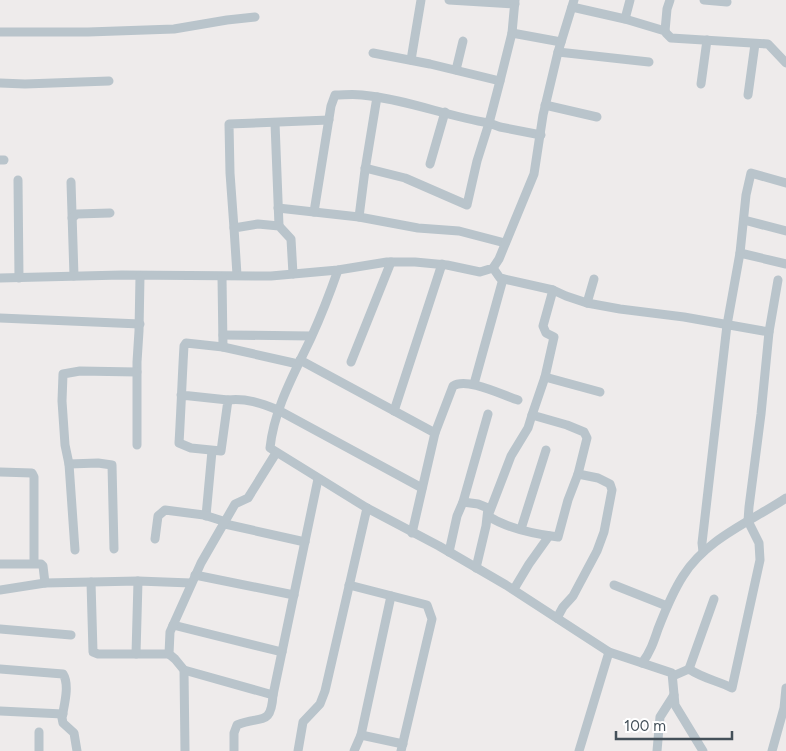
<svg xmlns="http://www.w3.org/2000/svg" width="786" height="751" font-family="Figtree,sans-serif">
	<rect width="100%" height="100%" fill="#eeebeb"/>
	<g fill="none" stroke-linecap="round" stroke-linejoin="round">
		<g stroke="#b9c4cb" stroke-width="9">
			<polyline points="449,0 515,4"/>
			<polyline points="515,0 512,33 561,42"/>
			<polyline points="704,0 727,2"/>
			<polyline points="572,7 625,19 665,31 666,33 671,38 768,44 786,63"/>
			<polyline points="625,19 630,0"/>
			<polyline points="665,31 667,9 670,0"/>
			<polyline points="0,32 88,32 174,29 227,20 255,17"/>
			<polyline points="558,52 649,62"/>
			<polyline points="373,53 430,64 500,81 512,33"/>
			<polyline points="411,60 421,0"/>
			<polyline points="456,70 463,41"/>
			<polyline points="0,83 25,84 109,81"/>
			<polyline points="701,84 707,40"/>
			<polyline points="748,95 755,44"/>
			<polyline points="545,105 597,117"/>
			<polyline points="275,123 279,226"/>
			<polyline points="0,160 4,160"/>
			<polyline points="430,164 445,112"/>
			<polyline points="365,168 405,178 467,205 477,161 489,123 500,127 541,135"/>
			<polyline points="18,180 19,278"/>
			<polyline points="71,182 74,276"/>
			<polyline points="786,183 751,173 746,195 740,253 786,264"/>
			<polyline points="278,208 359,217 418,228 459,231 505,243"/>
			<path d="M314,212L331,106L335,95C344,95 353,94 362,95C405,99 446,116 489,123L500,81"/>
			<polyline points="359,217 365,170 377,97"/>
			<polyline points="72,218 77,214 110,213"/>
			<polyline points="744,220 786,231"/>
			<polyline points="234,228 230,173 229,124 329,120"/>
			<polyline points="493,268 500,278 553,290 566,296 587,303 620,309 684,317 769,332"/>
			<path d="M338,270C330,293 321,316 311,338C294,374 274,409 270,448L367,508L439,546L506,585L609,652L642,663C650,653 654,641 658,629C665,611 672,593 683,576C706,539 750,522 786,498"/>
			<polyline points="237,275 234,228 258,224 279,226 291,239 293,274"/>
			<polyline points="0,278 122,275 271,276 338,270 387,262 415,262 447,265 480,272 493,268 499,259 534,174 543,115 558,52 574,0"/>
			<polyline points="553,290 543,326 546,333 554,337 545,377 532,415 567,425 584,432 587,438 578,474 598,478 610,484 612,490 604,532 597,551 573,596 563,607 557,618"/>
			<polyline points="587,303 594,279"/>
			<polyline points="0,318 140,324"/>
			<polyline points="223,335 311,336"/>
			<polyline points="223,347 298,364"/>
			<polyline points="300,360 435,433"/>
			<polyline points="351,362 391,262"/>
			<polyline points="545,377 600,392"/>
			<polyline points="474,384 503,279"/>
			<path d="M181,395L228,400L221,451L191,448L179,443C181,411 182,379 184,346L186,343L223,347L222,277"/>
			<path d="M228,400C246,398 261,403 278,410L422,488"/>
			<polyline points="394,411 442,264"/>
			<path d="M532,415L528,428L511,456L488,516C508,529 534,534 558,537L568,500L578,474"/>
			<polyline points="137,445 137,362 139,331 140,276"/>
			<polyline points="69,464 98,463 112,465 114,549"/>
			<polyline points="0,472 32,473 34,477 34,563"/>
			<polyline points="463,502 478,504 488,508 486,526 476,568"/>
			<polyline points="206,516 212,451"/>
			<polyline points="225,524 305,542"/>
			<polyline points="521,529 546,450"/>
			<path d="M412,533L435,433L453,386C467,377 502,395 518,400"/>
			<polyline points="155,539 158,516 165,510 204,515 226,522"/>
			<polyline points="75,550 69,464 65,445 62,401 63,374 80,371 137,372"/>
			<polyline points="449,552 457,516 463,502 488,414"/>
			<polyline points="703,552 702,543 727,325 740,253"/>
			<polyline points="0,564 41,564 43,566 45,583"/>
			<polyline points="195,575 294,595"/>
			<polyline points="91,582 93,652 98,654 169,654"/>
			<polyline points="349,585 427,605 432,619 401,751"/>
			<polyline points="614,585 667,606"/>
			<polyline points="514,589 529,564 549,536"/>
			<polyline points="0,590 45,583 138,581 191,583"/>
			<polyline points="173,625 282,652"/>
			<polyline points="0,629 71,635"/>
			<polyline points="136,654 138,581"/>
			<polyline points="642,663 672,673 675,705 703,751"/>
			<path d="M0,669L63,674C70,685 64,705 62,718L63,723L74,733L77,751"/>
			<polyline points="689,669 714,599"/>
			<polyline points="184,670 273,695"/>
			<path d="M673,676L689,669C702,678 718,681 732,688L760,560L759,543L748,521L749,507L761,414L769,332L778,280"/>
			<polyline points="0,711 63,714"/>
			<polyline points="361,735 403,744"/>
			<polyline points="39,751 39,732"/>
			<polyline points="185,751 184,670 175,659 169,654 170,632 201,563 235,504 248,498 276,453"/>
			<path d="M234,751V733L237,725C261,715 271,727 273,695L318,479"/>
			<polyline points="298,751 303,722 320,704 325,691 367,508"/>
			<polyline points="354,751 361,735 391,596"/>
			<polyline points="579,751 609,652"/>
			<polyline points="657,751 660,717 674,695"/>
			<polyline points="772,751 784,708 786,688"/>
		</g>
	</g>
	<path d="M616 731v8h116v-8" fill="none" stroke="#445059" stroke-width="2.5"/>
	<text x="624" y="731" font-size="15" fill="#445059" stroke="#ffffff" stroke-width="4" paint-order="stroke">100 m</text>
</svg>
